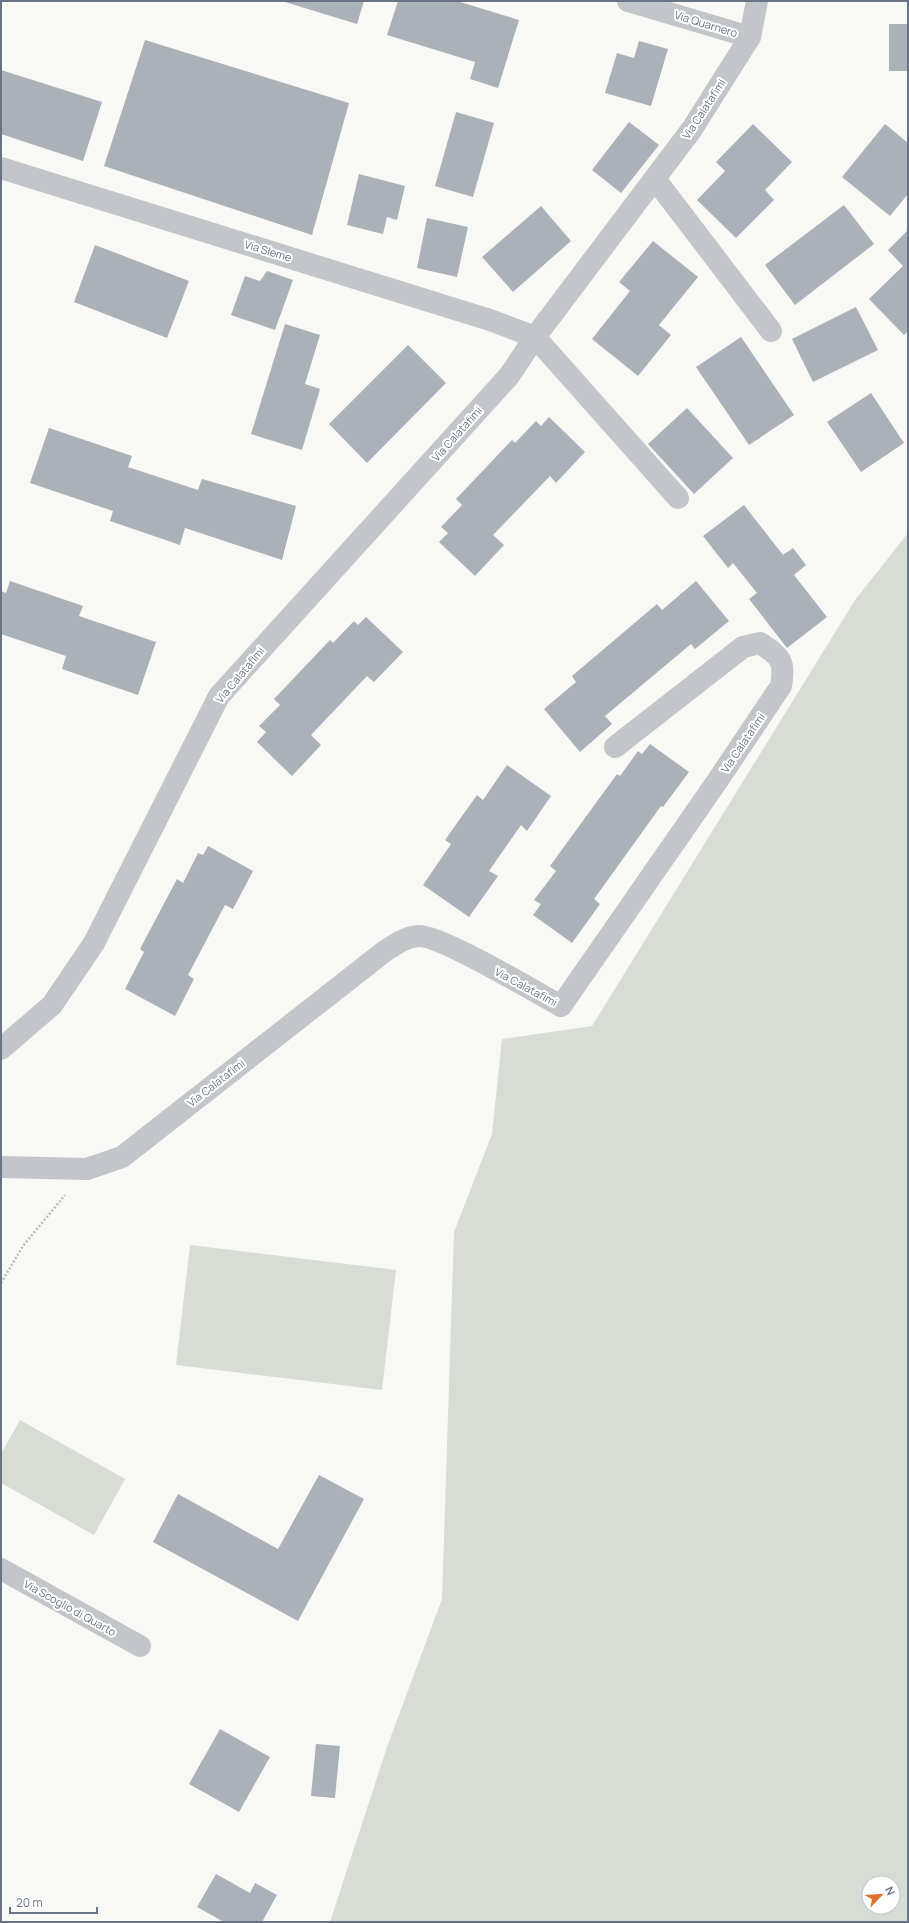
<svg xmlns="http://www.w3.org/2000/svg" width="909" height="1923" font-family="Manrope,sans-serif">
	<rect width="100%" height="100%" fill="#f8f8f5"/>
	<g fill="#d7ddd5" fill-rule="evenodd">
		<path d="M908,533V1922H330L387,1747L442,1599L454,1232L492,1134L502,1039L592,1026L855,600ZM869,1883H893V1907H869Z"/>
		<polygon points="190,1245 396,1270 382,1390 176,1365"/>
		<polygon points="20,1420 125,1479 94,1535 1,1483 1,1454"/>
	</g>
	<g fill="#abb1b8">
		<polygon points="286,1 364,1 357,24 285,2"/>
		<polygon points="398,1 457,1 519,20 498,88 470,79 475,62 387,35"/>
		<rect x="889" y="24" width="19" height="47"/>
		<polygon points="145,40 349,103 312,235 104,166"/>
		<polygon points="639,41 668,49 651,106 605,93 617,53 634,58"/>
		<polygon points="1,70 102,102 83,161 1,134"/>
		<polygon points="456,112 494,123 473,197 435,186"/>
		<polygon points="629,122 659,145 621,193 592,170"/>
		<polygon points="753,124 792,162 765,190 774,200 736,238 697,200 725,171 716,162"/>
		<polygon points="885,124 908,143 908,194 890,216 842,177"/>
		<polygon points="359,174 405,186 397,220 387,217 383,234 347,225"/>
		<polygon points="844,205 874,244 795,305 765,265"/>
		<polygon points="541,206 571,241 513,292 482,257"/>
		<polygon points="427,218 468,227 457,277 417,268"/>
		<polygon points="908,230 908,331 904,335 869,299 903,266 888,250"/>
		<polygon points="653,241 698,277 659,325 671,335 638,376 592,339 630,291 619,282"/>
		<polygon points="95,245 189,281 167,338 74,302"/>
		<polygon points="267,271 293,280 275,330 231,315 245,276 260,281"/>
		<polygon points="856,307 878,350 813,382 792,339"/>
		<polygon points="285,324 320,335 305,384 320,389 302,450 251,434"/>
		<polygon points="741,337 794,415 749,445 696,367"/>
		<polygon points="408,345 446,383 367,463 329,424"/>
		<polygon points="871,393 904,443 861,472 827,422"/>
		<polygon points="687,408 733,458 694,494 648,444"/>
		<polygon points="549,417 585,452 556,483 550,476 493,535 504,545 475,576 439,542 448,533 441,527 462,505 456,499 512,440 515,443 536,421 541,426"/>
		<polygon points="49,428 132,456 128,467 198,490 202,479 296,506 282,560 185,528 180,545 110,521 113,511 30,483"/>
		<polygon points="744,505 783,555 793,548 806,565 794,575 827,617 787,648 749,599 757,593 733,563 728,568 703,536"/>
		<polygon points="10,581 83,606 79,616 156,642 138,695 62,669 66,656 1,634 1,591 6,593"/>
		<polygon points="696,581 729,621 695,649 691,644 605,716 612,724 580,752 544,709 576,682 572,676 657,604 662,610"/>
		<polygon points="366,617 403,652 374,682 367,676 311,735 321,745 292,776 257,742 266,732 259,726 280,705 274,699 330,640 333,643 354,621 358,625"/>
		<polygon points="650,744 689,772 663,807 661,806 594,899 600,904 572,943 533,915 541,904 534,900 556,871 550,866 617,774 620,776 638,751 642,754"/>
		<polygon points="507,765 551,796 527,831 521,825 489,871 498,876 469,917 423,885 451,844 445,840 477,795 483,800"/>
		<polygon points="208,846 253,871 233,909 225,905 188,975 194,979 175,1016 125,989 144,952 140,949 177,879 183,883 198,853 203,855"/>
		<polygon points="319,1475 364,1499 298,1621 153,1542 178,1494 278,1549"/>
		<polygon points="220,1729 270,1757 239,1812 189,1784"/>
		<polygon points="316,1744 340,1746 335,1798 311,1796"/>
		<polygon points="216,1874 250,1893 255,1883 277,1895 262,1922 224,1922 197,1907"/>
	</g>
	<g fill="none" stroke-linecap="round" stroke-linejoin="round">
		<polyline stroke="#bcbec1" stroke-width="2.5" stroke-dasharray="2 2" stroke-linecap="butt" points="1,1283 23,1246 65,1195"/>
		<g stroke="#c2c5c9" stroke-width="22">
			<polyline points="628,1 750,37 757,1"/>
			<polyline points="1,168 490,320 535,337 678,498"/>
			<polyline points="655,179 771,331"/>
			<polyline points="1,1049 52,1005 94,943 219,696 509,376 535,337 692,129 750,37"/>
			<path d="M1,1167L87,1169L122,1157L385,951C396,944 406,937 418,936C439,934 537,993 561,1006L718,780L781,686C785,660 781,657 760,643L743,647L615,747"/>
			<polyline points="1,1569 140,1646"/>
		</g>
	</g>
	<g text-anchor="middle" stroke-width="4" stroke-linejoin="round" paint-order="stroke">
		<g font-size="11" fill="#687486" stroke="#fff">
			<text transform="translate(706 24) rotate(17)" y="4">Via Quarnero</text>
			<text transform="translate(704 109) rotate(-57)" y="4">Via Calatafimi</text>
			<text transform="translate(268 251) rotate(17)" y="4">Via Sleme</text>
			<text transform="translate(457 434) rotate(-48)" y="4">Via Calatafimi</text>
			<text transform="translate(240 675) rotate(-50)" y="4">Via Calatafimi</text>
			<text transform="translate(743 743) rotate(-56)" y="4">Via Calatafimi</text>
			<text transform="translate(526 987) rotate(28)" y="4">Via Calatafimi</text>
			<text transform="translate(216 1083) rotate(-38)" y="4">Via Calatafimi</text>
			<text transform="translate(70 1608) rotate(29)" y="4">Via Scoglio di Quarto</text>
		</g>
	</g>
	<rect width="909" height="1923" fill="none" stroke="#687486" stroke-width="4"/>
	<g transform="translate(881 1895) rotate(65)"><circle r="19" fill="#ffffff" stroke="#c3c7cf"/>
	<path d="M0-3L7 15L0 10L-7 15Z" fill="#df702f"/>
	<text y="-6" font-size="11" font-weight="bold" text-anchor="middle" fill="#687486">N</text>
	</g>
	<path d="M10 1907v6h87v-6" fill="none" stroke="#687486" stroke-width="2"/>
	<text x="16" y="1907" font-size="12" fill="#687486" stroke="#ffffff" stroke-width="3" paint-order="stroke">20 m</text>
</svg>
